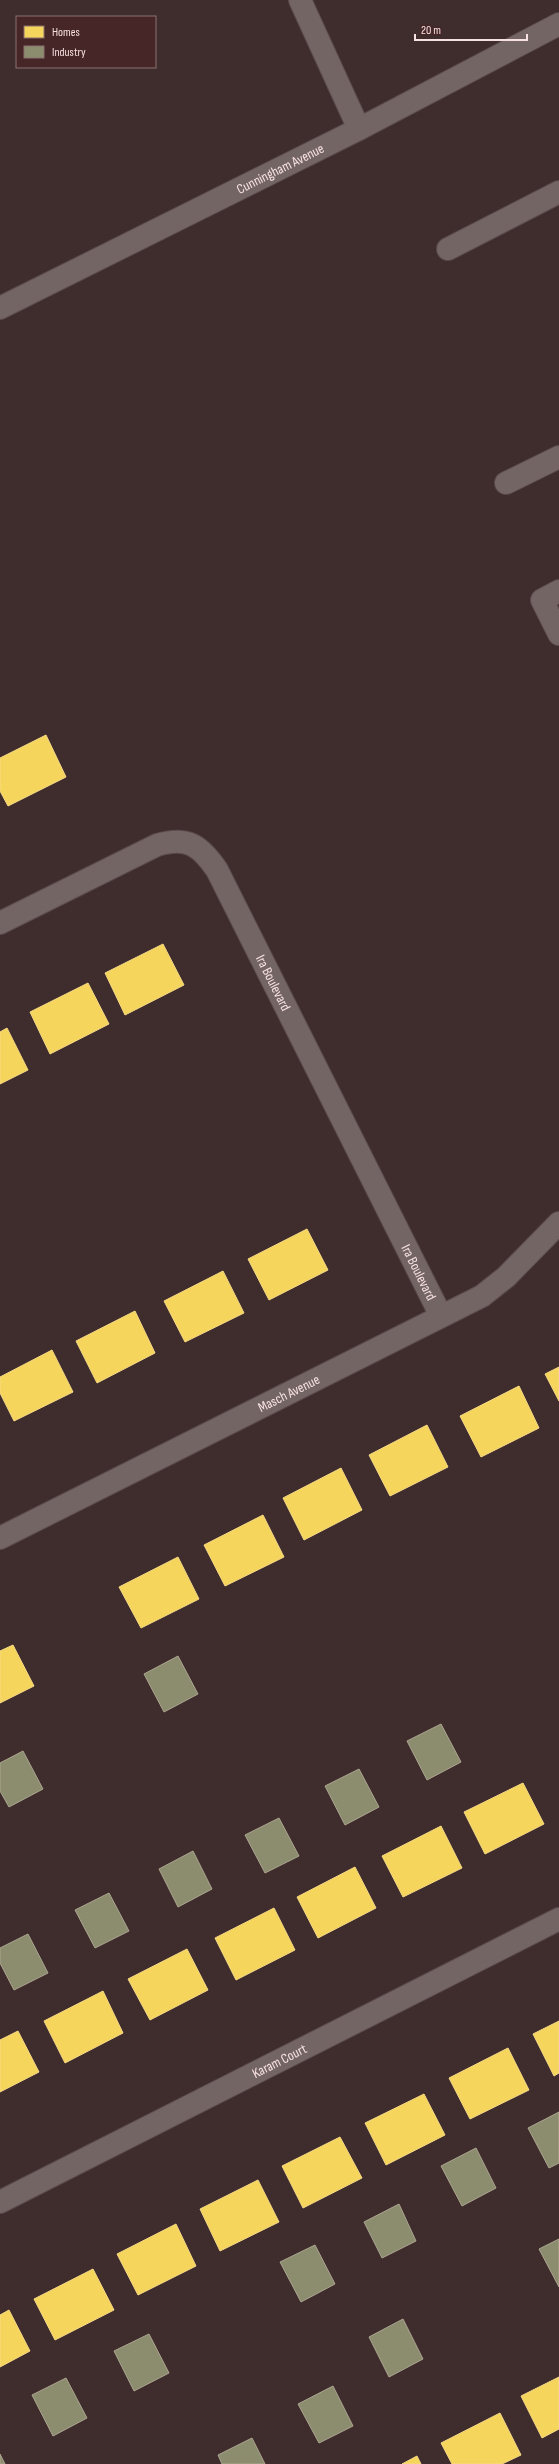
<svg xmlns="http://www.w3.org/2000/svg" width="559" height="2464" font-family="'Sofia Sans Condensed',sans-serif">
	<rect width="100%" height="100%" fill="#3f2d2e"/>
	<g fill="#f6d55c" stroke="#f6d984">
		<polygon points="46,735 66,777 8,806 0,791 0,758"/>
		<polygon points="163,944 184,985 125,1015 105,973"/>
		<polygon points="88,983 109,1024 50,1054 30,1012"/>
		<polygon points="7,1028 28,1070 0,1084 0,1032"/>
		<polygon points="307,1229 328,1270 269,1300 248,1259"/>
		<polygon points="223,1271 244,1313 185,1342 164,1301"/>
		<polygon points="135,1311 155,1353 97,1383 76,1341"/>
		<polygon points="52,1350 73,1392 14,1421 0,1393 0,1377"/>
		<polygon points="559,1367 559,1401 545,1374"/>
		<polygon points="519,1386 539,1428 481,1457 460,1416"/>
		<polygon points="427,1425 448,1467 390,1496 369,1455"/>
		<polygon points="341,1468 362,1510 304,1540 283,1498"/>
		<polygon points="263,1515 284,1557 225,1586 204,1545"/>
		<polygon points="178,1557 199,1599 141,1628 119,1587"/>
		<polygon points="13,1645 34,1686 0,1703 0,1651"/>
		<polygon points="523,1783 544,1824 485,1854 464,1812"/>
		<polygon points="441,1826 462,1868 403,1897 382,1856"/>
		<polygon points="355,1867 376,1908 318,1938 297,1897"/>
		<polygon points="274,1908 295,1950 236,1980 215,1938"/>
		<polygon points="187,1949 208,1990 150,2020 128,1979"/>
		<polygon points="103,1991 123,2033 65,2063 44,2021"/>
		<polygon points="559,2021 559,2073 554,2076 533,2034"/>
		<polygon points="18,2031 39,2072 0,2092 0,2040"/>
		<polygon points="508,2048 529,2090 470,2119 449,2078"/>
		<polygon points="424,2094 445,2135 386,2165 365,2123"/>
		<polygon points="340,2137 362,2178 303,2208 282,2166"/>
		<polygon points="258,2180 279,2222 220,2251 200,2209"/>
		<polygon points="176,2224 196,2266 138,2295 117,2254"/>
		<polygon points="93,2269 114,2310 55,2340 34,2299"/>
		<polygon points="9,2310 30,2351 0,2367 0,2315"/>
		<polygon points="559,2377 559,2429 542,2438 521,2396"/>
		<polygon points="500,2413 521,2455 502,2464 452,2464 441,2443"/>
		<polygon points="417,2456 421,2464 402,2464"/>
	</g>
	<g fill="#8c8c6e" stroke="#aca690">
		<polygon points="178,1656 198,1694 164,1712 144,1674"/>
		<polygon points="441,1724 461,1762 427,1780 407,1741"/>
		<polygon points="23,1751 43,1789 9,1807 0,1791 0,1763"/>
		<polygon points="359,1769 379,1807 345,1825 325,1786"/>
		<polygon points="279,1818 299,1856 265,1873 245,1835"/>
		<polygon points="193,1851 212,1889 178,1907 159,1869"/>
		<polygon points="109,1893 129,1931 95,1948 75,1910"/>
		<polygon points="28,1934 48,1973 14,1990 0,1963 0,1948"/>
		<polygon points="559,2112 559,2163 549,2168 528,2128"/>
		<polygon points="476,2148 496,2188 462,2206 441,2166"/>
		<polygon points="399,2204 416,2241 382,2258 364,2222"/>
		<polygon points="559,2239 559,2287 539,2249"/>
		<polygon points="315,2245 335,2284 301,2302 280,2262"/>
		<polygon points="403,2319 423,2359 389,2377 369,2337"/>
		<polygon points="149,2334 169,2373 134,2391 114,2351"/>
		<polygon points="66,2378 87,2418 53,2436 32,2395"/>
		<polygon points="333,2386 353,2426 319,2443 298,2404"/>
		<polygon points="252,2438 265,2464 222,2464 218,2455"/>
		<polygon points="0,2454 5,2464 0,2464"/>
	</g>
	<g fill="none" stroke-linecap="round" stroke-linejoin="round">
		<defs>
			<g id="minor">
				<polyline points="300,0 359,129"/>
				<polyline points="448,249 559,192"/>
				<path id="s1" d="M0,308L359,129L559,24"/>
				<polyline points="506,483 559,457"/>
				<polyline points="559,591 542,600 559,634"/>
				<path id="s2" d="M0,923L157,845C187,836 200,845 217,870L441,1316"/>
				<path id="s3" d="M0,1538L482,1296L506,1277L559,1223"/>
				<path id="s4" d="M0,2202L559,1919"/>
			</g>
		</defs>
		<use href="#minor" stroke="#5b4b4c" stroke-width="24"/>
		<use href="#minor" stroke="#746565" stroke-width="22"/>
	</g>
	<g text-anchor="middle" stroke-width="4" stroke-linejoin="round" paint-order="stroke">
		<g font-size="14" fill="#f6e1e0" stroke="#462627">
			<text dy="5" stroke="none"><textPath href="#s1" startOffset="313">Cunningham Avenue</textPath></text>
			<text dy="5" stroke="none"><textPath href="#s2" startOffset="373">Ira Boulevard</textPath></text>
			<text dy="5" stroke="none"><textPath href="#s2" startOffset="697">Ira Boulevard</textPath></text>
			<text dy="5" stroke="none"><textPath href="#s3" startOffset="323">Masch Avenue</textPath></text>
			<text dy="5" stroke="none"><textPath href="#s4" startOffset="313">Karam Court</textPath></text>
		</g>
	</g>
	<rect x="16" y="16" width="140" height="52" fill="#462627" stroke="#8c7171"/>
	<rect x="24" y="26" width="20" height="12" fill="#f6d55c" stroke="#8c7171"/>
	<text x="52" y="36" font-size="12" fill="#f6e1e0">Homes</text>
	<rect x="24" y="46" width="20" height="12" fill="#8c8c6e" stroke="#8c7171"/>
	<text x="52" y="56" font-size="12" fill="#f6e1e0">Industry</text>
	<path d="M415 34v6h112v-6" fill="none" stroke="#f6e1e0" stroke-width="2"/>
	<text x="421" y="34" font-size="12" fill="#f6e1e0" stroke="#462627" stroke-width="3" paint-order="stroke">20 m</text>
</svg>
